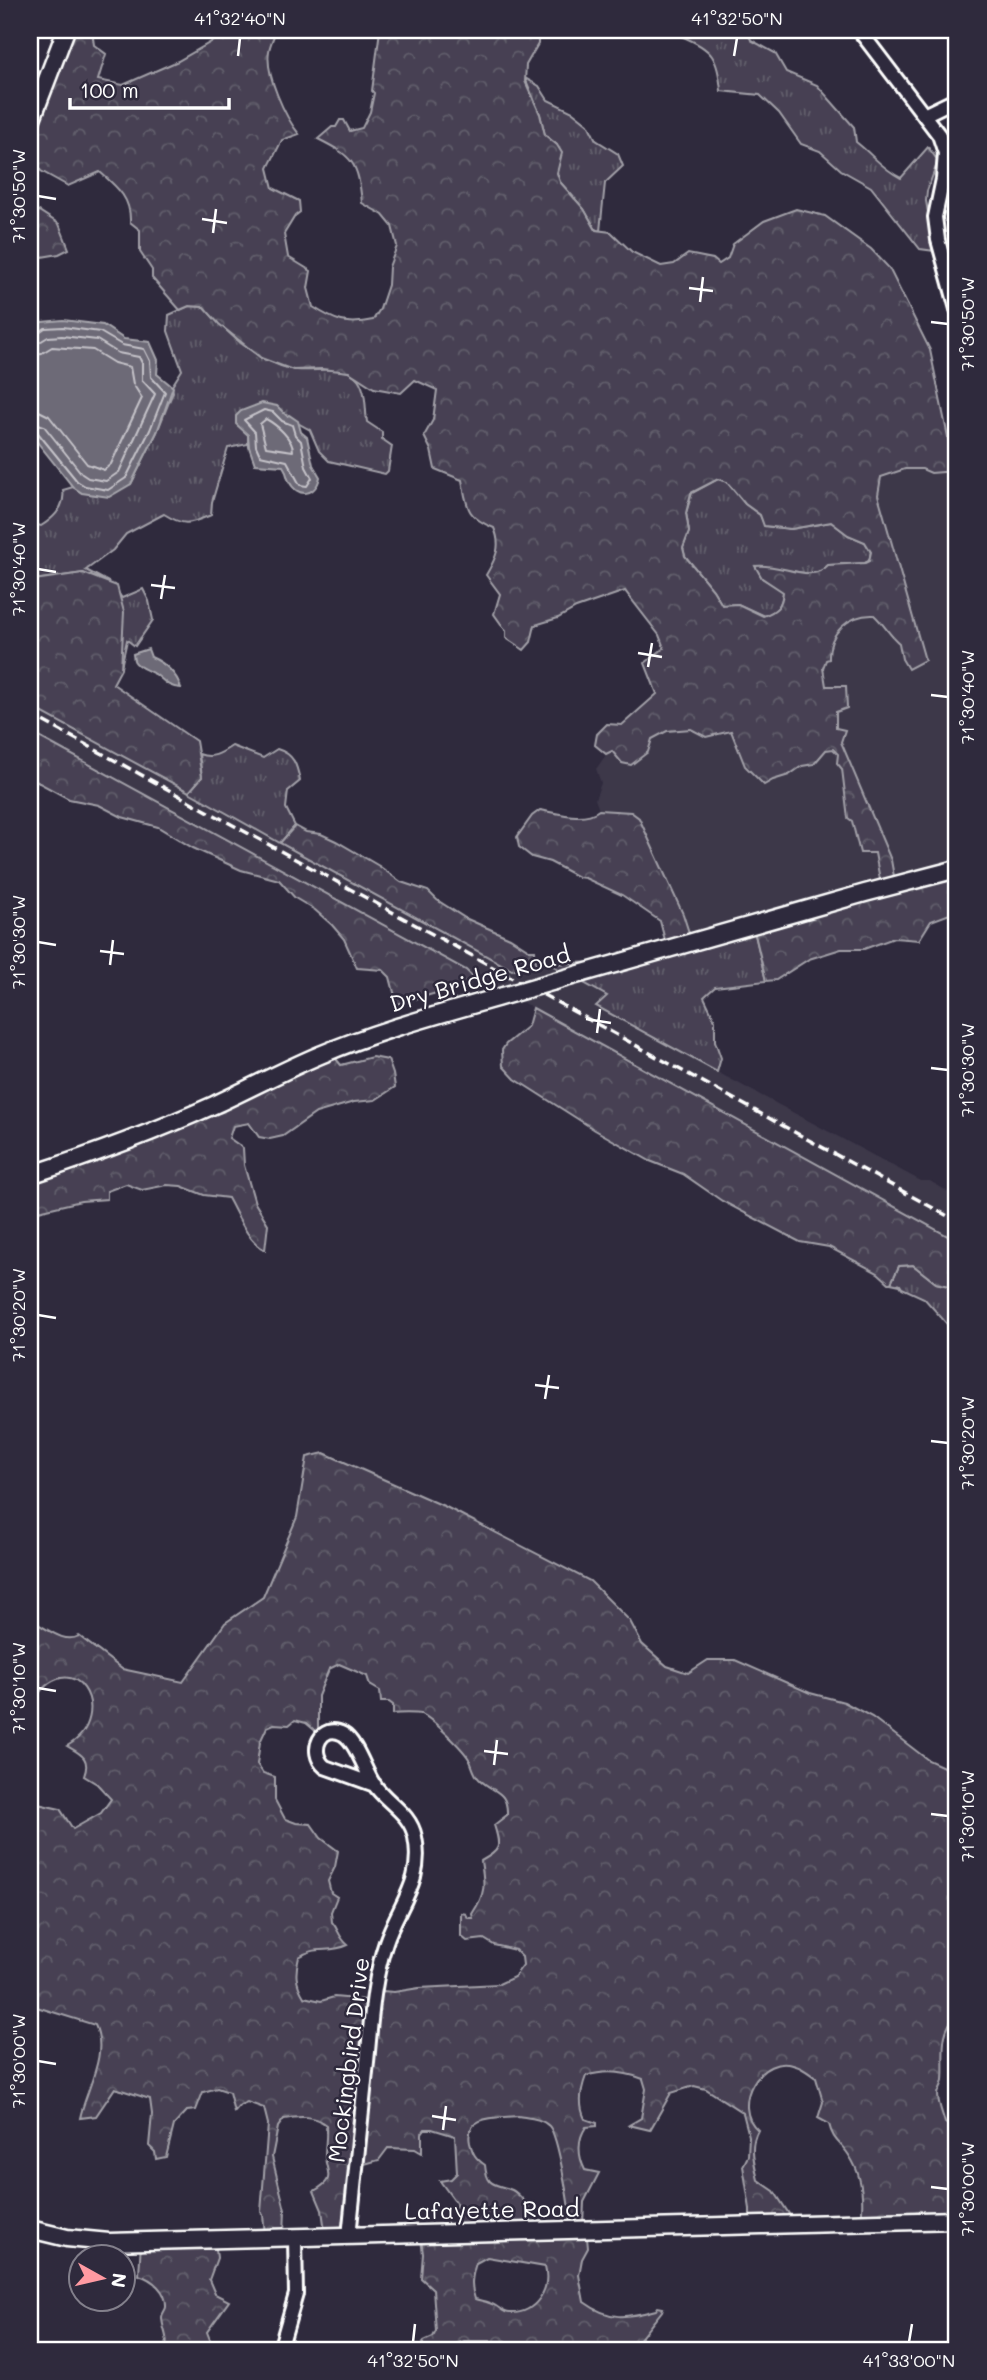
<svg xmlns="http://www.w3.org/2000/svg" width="987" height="2380" font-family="Mali,sans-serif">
	<defs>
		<pattern id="grass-tufts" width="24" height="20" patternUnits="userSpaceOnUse" patternTransform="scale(1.75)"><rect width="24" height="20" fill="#464152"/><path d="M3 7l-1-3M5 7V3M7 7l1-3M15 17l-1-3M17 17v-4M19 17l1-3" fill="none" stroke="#625e6c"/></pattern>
		<pattern id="forest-crowns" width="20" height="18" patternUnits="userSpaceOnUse" patternTransform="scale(1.75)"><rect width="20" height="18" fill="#464152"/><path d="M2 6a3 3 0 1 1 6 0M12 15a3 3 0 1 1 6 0" fill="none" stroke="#625e6c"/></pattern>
	</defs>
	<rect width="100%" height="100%" fill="#2f2a3d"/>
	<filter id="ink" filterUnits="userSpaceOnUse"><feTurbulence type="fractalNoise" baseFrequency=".0143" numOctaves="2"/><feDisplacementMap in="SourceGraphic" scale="14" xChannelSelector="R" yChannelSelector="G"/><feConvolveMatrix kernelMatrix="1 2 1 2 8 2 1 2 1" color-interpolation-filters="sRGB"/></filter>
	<g filter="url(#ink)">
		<g fill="#3c3749">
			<polygon points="905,469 922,469 931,473 955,471 957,480 957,868 895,882 891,860 841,741 839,729 836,728 836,712 846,687 826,686 823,668 834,636 846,622 860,615 874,615 886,626 899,643 902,659 906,664 886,518 881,511 878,495 881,477"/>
			<polygon points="30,706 512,970 536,964 550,964 607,996 596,1007 921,1181 930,1181 957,1197 957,1241 30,732"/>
			<polygon points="691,729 716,735 724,731 731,731 745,766 773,780 789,775 802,766 814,764 826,750 833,749 838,754 842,769 848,818 852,821 860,853 875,853 881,885 691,942 631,812 599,810 595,799 601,783 596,769 608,752 612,751 622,763 648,752 652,739 667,731"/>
		</g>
		<g fill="url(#grass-tufts)" stroke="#a2a0a8" stroke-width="2">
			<path d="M678,30H747L751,40L775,53L786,72L817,85L854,127L856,142C873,155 881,168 901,178L928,147L938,161L927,191L926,201L935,251L920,249L871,187L841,170L820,151L801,144L779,113L760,95L721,91C718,58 713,49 681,36Z"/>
			<polygon points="525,78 539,86 548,100 573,112 588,124 596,140 618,154 623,166 605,183 600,231 596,230 584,209 560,182 557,173 557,145 545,135 540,114"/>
			<path d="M189,306L204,307C227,333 256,361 291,369C310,374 339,363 355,376C367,386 365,409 367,422L382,432V439L392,446L388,471L385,474L329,461L319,451L310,430L287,417L248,435V444L228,448L212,502L211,515C189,524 185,527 164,514L126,534L113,550L86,570L110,583L83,573L34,580L35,572L30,560V523L41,526C54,518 66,507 63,490L73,487L82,493L131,484L157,432L173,392L172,386L182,370L168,331L169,315Z"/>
			<path d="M718,479L727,482L745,504L760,515L765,526L791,529L831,522L848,535L865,542L871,552L869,561L865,563L829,565L822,572L812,574L756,566L762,578L783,591C782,606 777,611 764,616L738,604L722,605L713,590L685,556L683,548L689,532L686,513L692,493Z"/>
			<polygon points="143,589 149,601 153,620 135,646 127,640 121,667 119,594 122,598"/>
			<path d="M232,746L263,758L277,749C294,754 297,765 300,781L288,791L286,808L295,826L280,843L189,792L202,777L199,754C212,759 220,754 232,746Z"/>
			<polygon points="753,926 766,981 715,987 704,997 715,1020 715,1041 721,1058 717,1072 596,1006 607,996 550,964 595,962"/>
			<polygon points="913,1265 936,1283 957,1288 957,1329 947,1324 924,1298 902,1288 900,1285 891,1283 899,1266"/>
		</g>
		<g fill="url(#forest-crowns)" stroke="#a2a0a8" stroke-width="2" fill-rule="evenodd">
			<path d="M63,30H95L93,38L94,45L106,54L98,80L123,85L178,61L232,30H276C274,37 270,44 269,51C265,74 285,117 299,134L282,140L268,168L273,188L299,201L300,212L295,216L284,234L288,257L311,271L308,288L313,307C335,321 347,326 373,320L380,309L388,285L389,267L397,246L392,226L383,215L362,203C358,163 354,157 318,139L332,127H336L340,120H344L350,131L362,128L370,112L374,93L372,91L380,30H538V44L526,65L525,81L540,114L545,135L557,145L562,153L557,173L560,182L584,209L596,230L611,232L632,252L661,266L674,264L688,254L713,259L719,264L728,258L733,244L764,221L796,209L825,216L871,249L889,268L930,350L955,471L931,473L922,469H905L881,477L878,495L925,660L908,669L902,659L899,643C890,636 884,624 874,615C849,614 828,633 829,659L826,660L823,668L826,686H846L847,708L836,712V728L845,730L841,742L891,860L895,882L957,868V913L955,912L931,921L919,940L894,938L864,949H841L809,959L776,980L766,981L753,926L881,885L875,853H860L852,821L848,818L842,769L837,763L838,754L833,749L826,750L814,764L802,766L789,775L773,780L764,785L745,766L731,731L706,737L691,729L667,731L652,739L648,752L631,765L622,763L612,751L606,754L595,745L597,734L607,724L622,725L657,694L645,663L664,648L659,635L625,591L576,608L558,618L535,625L531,642L524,650L506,638V631L494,614L500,594L486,575C496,558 502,546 494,528C466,517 467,507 462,480L435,469L431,450L424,436L433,420L437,390L415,380L401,393L374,388L349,372L322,369L293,370L261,358L219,324L204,307L189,306L180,310L152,278V270L140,252V230L130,222C131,198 117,187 100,172L68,186L41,171L37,165L30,164V117ZM718,479L727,482L745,504L760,515L764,526L791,529L831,522L848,535L865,542L871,552L869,561L865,563L828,565C810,585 781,562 755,566L762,578L783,592C782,606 777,611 763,616L738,604L722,605L713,590L685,556L683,548L689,532L686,513L691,493Z"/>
			<polygon points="957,194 957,277 951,223"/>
			<polygon points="30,208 39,211 59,224 69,249 59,254 30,259"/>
			<polygon points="83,573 117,586 124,612 121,669 113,684 196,741 202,777 189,792 30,706 30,586 34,580"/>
			<polygon points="30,732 466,970 473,977 469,984 397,1004 390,977 383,970 357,968 344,939 332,925 315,910 295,898 279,880 241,870 193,848 158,827 122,817 99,805 69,799 30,778"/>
			<path d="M540,810C558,813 583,822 599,810L631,812L639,818L683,914L691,939L667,948L660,921L622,895L585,878L578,877L550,862L532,857L519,847L517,837L532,816Z"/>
			<polygon points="295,826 306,832 321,834 336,841 379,866 401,882 428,891 437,900 465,918 510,938 529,950 535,950 536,964 512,970 280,843"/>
			<polygon points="533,1008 957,1241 957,1288 936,1283 913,1265 899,1266 891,1283 889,1283 878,1273 829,1247 800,1242 722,1201 683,1174 650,1161 595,1130 515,1079 503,1066 502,1050 506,1044 528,1026"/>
			<path d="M324,1044L341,1065L372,1057L388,1060L393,1074L395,1087L375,1100L354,1102L316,1113L283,1136L270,1139L259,1137L249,1123L233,1126L229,1138L243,1148L244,1165L255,1203L268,1224L265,1250C248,1242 237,1214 228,1198L204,1195L181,1186L167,1185L142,1190L126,1184L107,1191V1199L81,1201L30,1213V1176L79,1159L288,1064Z"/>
			<path d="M324,1453L446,1507L590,1581L630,1621L642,1644L667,1666L688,1673L708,1660H735L810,1693L844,1702L872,1717L928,1760L957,1773V2015C938,2031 945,2058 943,2080C943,2085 938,2090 938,2095C938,2104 943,2115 945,2123L957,2131V2220L861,2222C864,2199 863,2177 850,2157C842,2143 833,2142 829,2124L818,2118L823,2102L816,2078C810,2074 803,2068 796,2066C760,2052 730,2106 758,2130C749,2146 754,2162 758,2180L774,2191L793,2220L750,2224V2209L743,2166L748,2156L749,2136L743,2113L706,2089L694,2086L671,2093L650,2130L629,2125L641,2118L646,2089L643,2079C625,2072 605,2070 586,2076C581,2089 578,2105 585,2119L597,2123V2126L586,2127C577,2140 578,2156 585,2170L599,2173L584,2202L583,2225L586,2227L588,2248L582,2259L579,2275L584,2302C610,2321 626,2318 656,2310L658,2307L663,2308L662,2311L631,2350H511L506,2341H464L451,2346L449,2350H412L413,2348L421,2349L424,2341L433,2337L436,2331L433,2289L421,2278L423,2254L420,2231L457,2228L456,2203L440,2181L451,2179L457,2173L455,2136L432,2129H425L422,2133V2153L415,2149L388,2148L379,2160L354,2167L350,2230L325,2231L322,2210L314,2191C337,2178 326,2174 325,2156C325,2146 327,2136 326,2125C314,2115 299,2116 284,2119L278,2127L272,2157L285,2210L284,2234H265L263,2215L261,2212L268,2124L264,2108L247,2102L240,2105L234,2112L229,2092L217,2088L203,2092L196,2110L187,2111L174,2125L166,2157L156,2159L155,2152L149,2146L152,2114L150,2099L115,2088L96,2116L80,2118C86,2089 109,2054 95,2025L30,2005V1798L38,1804L60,1809L73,1829L101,1813L111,1799L97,1784L84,1776C91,1758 81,1754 67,1746C120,1716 72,1635 30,1706V1620C45,1626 63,1645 79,1636L122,1669L183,1682L225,1623L263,1597L297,1517L307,1457ZM339,1664L367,1676L370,1685L380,1691L381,1702H389L393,1705V1714C398,1713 416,1713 421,1714C432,1718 463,1749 469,1759C473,1766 473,1773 479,1779C493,1793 508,1790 507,1815L494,1825C501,1847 501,1850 481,1861C485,1885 486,1893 472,1914L473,1918H468L466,1914L461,1913V1936L467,1941L484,1939L494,1945L515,1950L522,1957L523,1965L514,1977L499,1984L419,1988L394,1992L370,1990L367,2000L334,1997L321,2001L304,1997C295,1983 295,1972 299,1957C317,1945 328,1954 348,1945C339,1938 339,1930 332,1922L331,1912L337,1897L331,1893L328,1881L335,1867L338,1851L321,1838L311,1824L296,1823L285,1819L275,1800V1777L263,1773L257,1764L260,1742L267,1727L274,1724L289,1725L295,1720L306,1723L318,1733V1696L329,1669ZM518,2116C529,2118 541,2118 549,2126C558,2135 571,2213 570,2226L530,2227L529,2206C524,2201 518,2193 512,2190C495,2183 487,2188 485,2165C475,2158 473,2154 470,2143C464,2114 498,2118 518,2116ZM487,2257L545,2267C551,2290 535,2314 510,2313C504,2313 501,2309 496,2306C490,2302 482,2301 475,2299C470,2285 472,2276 476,2263Z"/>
			<path d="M215,2240L217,2258L209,2280L215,2294L229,2301L207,2332L214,2350H165C170,2339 162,2329 162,2317C162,2313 166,2310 166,2307C167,2291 152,2279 139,2275L141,2242Z"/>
		</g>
		<g fill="#6d6a77" stroke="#a7a6ad" stroke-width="2">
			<polygon points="63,320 103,325 124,339 150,342 158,360 157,374 173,387 157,432 131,484 109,497 82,493 73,487 30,433 30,330 42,322"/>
			<path d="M262,403L277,406L287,416L289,415L298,421L301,432L307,437L313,465L320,477C316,496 298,499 289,481C286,476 287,471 283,466L255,464L249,447L248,435L236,424V416L241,411Z"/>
			<path d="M148,649L151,657C165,663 177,674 181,688C168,688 164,680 155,674C149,671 143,669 138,665C133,661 134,660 133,654Z"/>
		</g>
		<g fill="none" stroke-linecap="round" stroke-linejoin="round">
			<g stroke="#c5c3c9" stroke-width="2">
				<polyline points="30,335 35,335 45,328 63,327 100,332 122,345 144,349 150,361 151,377 165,392 150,430 126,478 108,490 85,486 77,481 38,433 30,430"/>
				<polyline points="30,344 38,343 48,337 62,336 97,340 118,353 139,357 142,363 142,380 155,394 119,472 106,481 88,478 82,474 44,426 30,421"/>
				<polyline points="30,355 42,353 52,347 93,350 114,363 130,367 133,384 142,398 111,464 104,470 87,464 49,416 39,411 30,410"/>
				<polygon points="264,410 273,412 282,421 292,425 295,435 301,441 306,467 312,478 307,486 300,485 287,461 260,455 256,446 255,432 244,420"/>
				<path d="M266,419C277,425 293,439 293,451L266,447L260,424Z"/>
			</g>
			<defs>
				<g id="street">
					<polyline points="859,30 939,135 945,153 943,179 935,217 938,240 957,309"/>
					<polyline points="924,115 957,99"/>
					<path d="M349,2236C355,2178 361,2120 367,2062C371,2022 373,1980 386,1942C399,1904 424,1881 415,1837C410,1812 386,1803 373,1783C365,1771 356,1741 343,1734C322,1722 307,1751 325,1767L375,1785"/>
					<polyline points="280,2350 296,2294 295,2238"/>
				</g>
				<g id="secondary">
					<polyline points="30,124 66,30"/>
					<polyline points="555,981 865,893 957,869"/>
					<path d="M30,1175C92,1155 154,1132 214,1105C249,1089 284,1070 320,1055C379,1030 441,1014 503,996"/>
					<polyline points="30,2229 67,2238 109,2242 957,2220"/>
				</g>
			</defs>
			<use href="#street" stroke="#fff" stroke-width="18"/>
			<use href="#secondary" stroke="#fff" stroke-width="21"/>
			<use href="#street" stroke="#2f2a3d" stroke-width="12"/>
			<use href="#secondary" stroke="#2f2a3d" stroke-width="16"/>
			<polyline stroke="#fff" stroke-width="3.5" stroke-dasharray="10 5" stroke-linecap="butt" points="30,714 957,1221"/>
			<defs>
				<polyline id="secondary-bridge" points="503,996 555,981"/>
			</defs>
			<use href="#secondary-bridge" stroke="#fff" stroke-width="21" stroke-linecap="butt"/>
			<use href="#secondary-bridge" stroke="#2f2a3d" stroke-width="16"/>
		</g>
	</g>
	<path fill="none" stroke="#fff" stroke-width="2.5" d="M238,56L240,38M734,56L737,38M38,196L56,199M202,219L227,223M213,233L216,209M689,288L713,291M700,302L703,277M931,322L948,324M38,569L56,572M151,585L175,588M161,599L165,575M638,653L662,657M648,667L652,643M931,695L948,697M38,942L56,945M100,951L124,954M110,965L113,940M586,1019L611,1023M597,1033L600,1009M931,1068L948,1070M38,1315L56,1318M535,1385L559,1388M545,1399L549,1375M931,1441L948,1443M38,1688L56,1691M484,1751L508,1754M494,1765L497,1740M931,1814L948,1816M38,2061L56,2064M432,2116L456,2120M443,2130L446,2106M931,2187L948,2189M413,2342L415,2324M909,2342L912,2324"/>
	<g text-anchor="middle" stroke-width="5" stroke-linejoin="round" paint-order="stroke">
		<g font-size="23" fill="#fff" stroke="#2f2a3d">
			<text transform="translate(480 979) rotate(-16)" y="8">Dry Bridge Road</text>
			<text transform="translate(349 2060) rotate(-83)" y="8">Mockingbird Drive</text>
			<text transform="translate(492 2210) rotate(-1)" y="8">Lafayette Road</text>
		</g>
	</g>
	<rect width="987" height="2380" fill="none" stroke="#2f2a3d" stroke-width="77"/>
	<g transform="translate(102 2278) rotate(98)"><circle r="33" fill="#2f2a3d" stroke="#827f8b" stroke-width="2"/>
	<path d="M0-5L12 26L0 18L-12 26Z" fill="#ff9aa2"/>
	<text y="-10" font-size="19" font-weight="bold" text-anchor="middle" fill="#ffffff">N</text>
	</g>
	<path d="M70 98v10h159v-10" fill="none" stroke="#ffffff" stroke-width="3.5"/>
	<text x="80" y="98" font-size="21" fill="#ffffff" stroke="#2f2a3d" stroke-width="5" paint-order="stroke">100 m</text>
	<rect x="38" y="38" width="910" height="2304" fill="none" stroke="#fff" stroke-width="2.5"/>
	<g font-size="18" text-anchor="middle" fill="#fff">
		<text x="240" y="25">41°32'40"N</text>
		<text x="737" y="25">41°32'50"N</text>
		<text transform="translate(19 196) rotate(-90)" y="6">71°30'50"W</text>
		<text transform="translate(968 324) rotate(-90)" y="6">71°30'50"W</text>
		<text transform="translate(19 569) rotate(-90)" y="6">71°30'40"W</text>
		<text transform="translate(968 697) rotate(-90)" y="6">71°30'40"W</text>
		<text transform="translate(19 942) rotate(-90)" y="6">71°30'30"W</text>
		<text transform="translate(968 1070) rotate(-90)" y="6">71°30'30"W</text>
		<text transform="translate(19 1315) rotate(-90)" y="6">71°30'20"W</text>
		<text transform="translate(968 1443) rotate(-90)" y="6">71°30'20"W</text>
		<text transform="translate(19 1688) rotate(-90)" y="6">71°30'10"W</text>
		<text transform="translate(968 1816) rotate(-90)" y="6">71°30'10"W</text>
		<text transform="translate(19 2061) rotate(-90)" y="6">71°30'00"W</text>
		<text transform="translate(968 2189) rotate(-90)" y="6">71°30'00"W</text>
		<text x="413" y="2367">41°32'50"N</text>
		<text x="909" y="2367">41°33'00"N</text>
	</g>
</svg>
